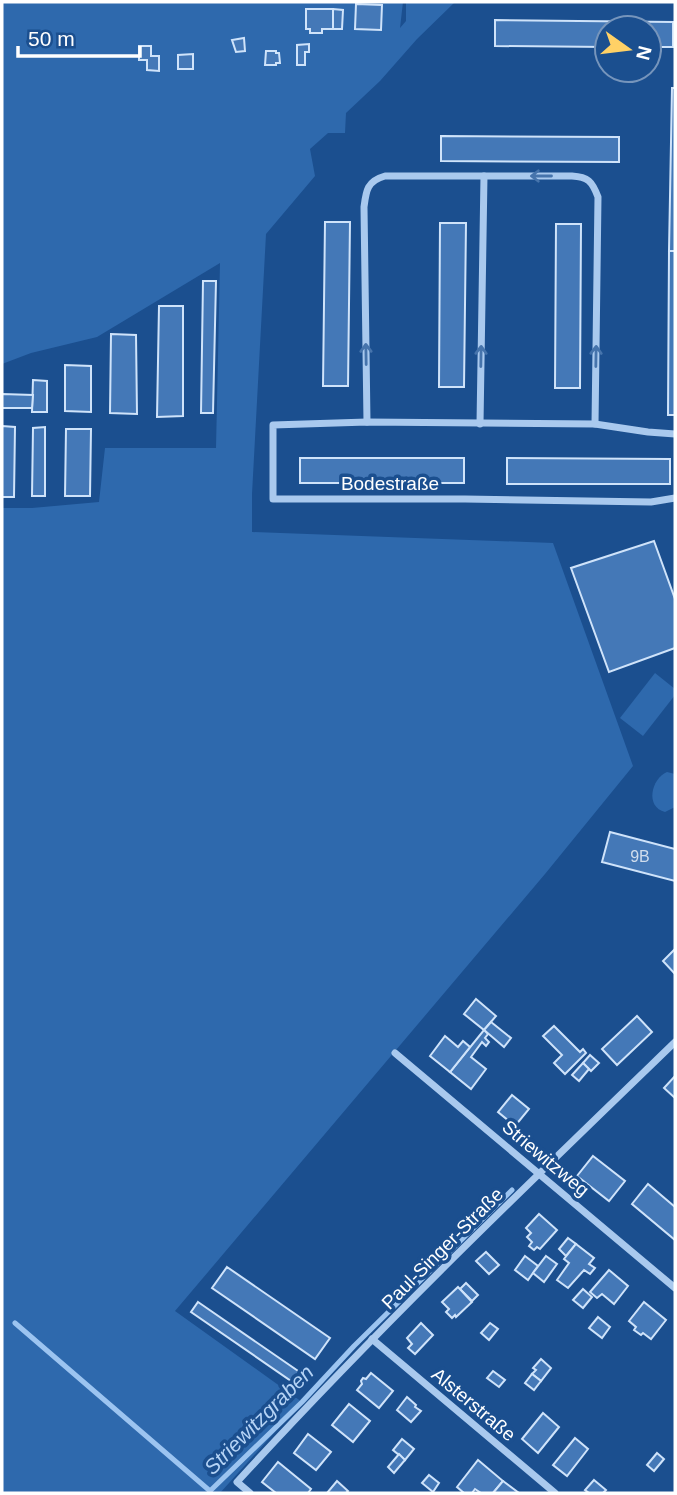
<svg xmlns="http://www.w3.org/2000/svg" width="677" height="1495" font-family="Helvetica,sans-serif">
	<rect width="100%" height="100%" fill="#1b4f8f"/>
	<g fill="#2e69ad">
		<polygon points="2,2 403,2 400,28 406,21 406,2 455,2 417,39 380,81 346,113 345,133 328,133 310,149 315,176 266,234 252,494 252,532 553,543 633,766 545,874 175,1311 302,1402 220,1493 2,1493 2,508 32,508 99,502 105,448 216,448 220,263 97,337 31,353 2,364"/>
		<polygon points="655,673 675,689 675,695 643,736 620,718"/>
		<path d="M667,772L675,774V807L665,812C645,807 651,779 667,772Z"/>
	</g>
	<g fill="none" stroke-linecap="round" stroke-linejoin="round">
		<polyline stroke="#9cc4f0" stroke-width="5" points="15,1323 210,1491 302,1402 354,1346 512,1190"/>
	</g>
	<g fill="#4478b7" stroke="#cfe3fa" stroke-width="2">
		<polygon points="356,4 382,5 381,30 355,29"/>
		<polygon points="306,9 333,9 333,29 322,29 322,33 310,33 310,29 306,29"/>
		<polygon points="333,9 343,10 342,29 333,29"/>
		<polygon points="495,20 673,22 673,47 649,47 649,28 607,28 607,47 495,46"/>
		<polygon points="244,38 245,51 236,52 232,40"/>
		<polygon points="309,44 309,52 305,52 305,65 297,65 297,45"/>
		<polygon points="139,46 151,46 151,56 159,56 159,71 147,70 147,60 139,60"/>
		<polygon points="266,51 276,51 276,53 279,53 280,63 276,63 276,65 265,65"/>
		<polygon points="193,54 193,69 178,69 178,55"/>
		<polygon points="672,88 675,88 675,251 669,251"/>
		<polygon points="441,136 619,137 619,162 441,161"/>
		<polygon points="325,222 350,222 348,386 323,386"/>
		<polygon points="440,223 466,223 464,387 439,387"/>
		<polygon points="556,224 581,224 580,388 555,388"/>
		<polygon points="669,251 675,251 675,415 668,415"/>
		<polygon points="203,281 216,281 213,413 201,413"/>
		<polygon points="159,306 183,306 183,416 157,417"/>
		<polygon points="111,334 136,335 137,414 110,413"/>
		<polygon points="65,365 91,366 91,412 65,411"/>
		<polygon points="33,380 47,381 47,412 32,412"/>
		<polygon points="2,394 33,395 32,408 2,408"/>
		<polygon points="2,426 15,427 14,497 2,497"/>
		<polygon points="45,427 45,496 32,496 33,428"/>
		<polygon points="66,429 91,429 90,496 65,496"/>
		<rect x="300" y="458" width="164" height="25"/>
		<polygon points="507,458 670,459 670,484 507,484"/>
		<polygon points="654,541 675,599 675,648 609,672 571,568"/>
		<polygon points="610,832 675,849 675,881 602,862"/>
		<polygon points="675,949 675,974 663,961"/>
		<polygon points="476,999 496,1016 484,1030 464,1014"/>
		<polygon points="637,1016 652,1032 617,1065 602,1049"/>
		<polygon points="491,1022 511,1038 504,1047 484,1030"/>
		<polygon points="554,1026 580,1052 583,1049 586,1053 565,1074 554,1063 562,1055 543,1036"/>
		<polygon points="484,1030 488,1034 485,1038 489,1042 486,1046 482,1042 471,1057 486,1069 471,1089 450,1072"/>
		<polygon points="445,1036 458,1047 463,1041 470,1047 450,1072 430,1056"/>
		<polygon points="590,1055 599,1063 591,1071 583,1063"/>
		<polygon points="583,1063 589,1069 579,1081 572,1075"/>
		<polygon points="675,1076 675,1098 664,1088"/>
		<polygon points="512,1095 529,1109 515,1126 498,1112"/>
		<polygon points="593,1156 625,1181 609,1201 577,1176"/>
		<polygon points="648,1184 675,1207 675,1240 632,1204"/>
		<polygon points="539,1214 557,1230 540,1249 537,1247 534,1250 529,1246 532,1242 527,1237 531,1233 526,1228"/>
		<polygon points="568,1238 576,1244 566,1256 559,1249"/>
		<polygon points="576,1244 594,1258 589,1264 595,1268 590,1274 584,1270 568,1288 557,1280 569,1263 564,1259"/>
		<polygon points="486,1252 499,1265 489,1274 476,1261"/>
		<polygon points="525,1256 538,1266 528,1280 515,1270"/>
		<polygon points="546,1256 557,1264 544,1282 533,1273"/>
		<polygon points="227,1267 330,1338 315,1359 212,1288"/>
		<polygon points="609,1270 628,1286 614,1304 602,1294 597,1298 590,1292"/>
		<polygon points="466,1283 478,1295 472,1301 460,1289"/>
		<polygon points="458,1287 472,1302 456,1317 455,1315 452,1318 446,1312 449,1309 442,1302"/>
		<polygon points="583,1289 592,1297 583,1308 573,1300"/>
		<polygon points="198,1302 301,1373 294,1383 191,1312"/>
		<polygon points="644,1302 666,1320 651,1339 643,1333 641,1335 634,1330 636,1327 629,1321"/>
		<polygon points="598,1317 610,1327 602,1338 589,1328"/>
		<polygon points="421,1323 433,1335 415,1354 408,1348 412,1344 407,1338"/>
		<polygon points="490,1323 498,1329 489,1340 481,1333"/>
		<polygon points="541,1359 551,1368 541,1381 532,1374 536,1370 533,1368"/>
		<polygon points="493,1371 505,1380 499,1387 487,1378"/>
		<polygon points="371,1373 393,1391 379,1408 357,1390 362,1384 361,1381 363,1378 366,1379"/>
		<polygon points="532,1374 541,1381 534,1390 525,1383"/>
		<polygon points="407,1397 416,1405 415,1407 421,1411 411,1422 397,1410"/>
		<polygon points="349,1404 370,1421 353,1442 332,1425"/>
		<polygon points="543,1413 559,1427 538,1453 522,1439"/>
		<polygon points="308,1434 331,1452 316,1470 294,1453"/>
		<polygon points="575,1438 588,1449 567,1476 553,1465"/>
		<polygon points="402,1439 414,1449 405,1460 393,1450"/>
		<polygon points="657,1453 664,1459 654,1471 647,1465"/>
		<polygon points="399,1454 405,1460 394,1473 388,1467"/>
		<polygon points="478,1460 503,1481 493,1493 481,1493 475,1489 472,1493 464,1493 457,1487"/>
		<polygon points="278,1462 311,1489 308,1493 276,1493 262,1482"/>
		<polygon points="429,1475 439,1483 433,1492 422,1483"/>
		<polygon points="594,1480 606,1490 603,1493 589,1493 585,1490"/>
		<polygon points="337,1481 348,1491 346,1493 327,1493"/>
		<polygon points="503,1481 519,1493 493,1493"/>
	</g>
	<g fill="none" stroke-linecap="round" stroke-linejoin="round">
		<g stroke="#a9c9ee" stroke-width="7">
			<path d="M367,422L364,207C366,191 367,181 385,176H572C588,177 592,181 598,197L595,424"/>
			<polyline points="480,424 484,176"/>
			<polyline points="675,434 648,432 595,424 367,422 273,425 273,499 465,499 651,502 675,498"/>
			<polyline points="395,1053 675,1288"/>
			<polyline points="372,1339 555,1493"/>
			<path d="M250,1493L237,1482C377,1329 526,1186 675,1042"/>
		</g>
	</g>
	<defs><path id="oneway-shaft" d="M-6 0H5M1.5-3L5.5 0L1.5 3" fill="none" stroke-width="1.6" stroke-linecap="round" stroke-linejoin="round" transform="scale(1.75)"/></defs>
	<g stroke="#4674ac">
		<use href="#oneway-shaft" transform="translate(541 176) rotate(180)"/>
		<use href="#oneway-shaft" transform="translate(366 354) rotate(-91)"/>
		<use href="#oneway-shaft" transform="translate(481 356) rotate(-89)"/>
		<use href="#oneway-shaft" transform="translate(596 356) rotate(-89)"/>
	</g>
	<g text-anchor="middle" stroke-width="7" stroke-linejoin="round" paint-order="stroke">
		<g font-size="16" fill="#d0dded">
			<text x="640" y="862">9B</text>
		</g>
		<g font-size="19" fill="#fff" stroke="#1b4f8f">
			<text x="390" y="490">Bodestraße</text>
			<text transform="translate(546 1158) rotate(40)" y="7">Striewitzweg</text>
			<text transform="translate(442 1248) rotate(-45)" y="7">Paul-Singer-Straße</text>
			<text transform="translate(474 1404) rotate(40)" y="7">Alsterstraße</text>
		</g>
		<g font-size="21" font-style="italic" fill="#b5d3f5" stroke="#1b4f8f">
			<text transform="translate(259 1420) rotate(-45)" y="7">Striewitzgraben</text>
		</g>
	</g>
	<rect width="677" height="1495" fill="none" stroke="#ffffff" stroke-width="7"/>
	<g transform="translate(628 49) rotate(104)"><circle r="33" fill="#1b4f8f" stroke="#7695bc" stroke-width="2"/>
	<path d="M0-5L12 26L0 18L-12 26Z" fill="#ffd166"/>
	<text y="-10" font-size="19" font-weight="bold" text-anchor="middle" fill="#ffffff">N</text>
	</g>
	<path d="M18 46v10h122v-10" fill="none" stroke="#ffffff" stroke-width="3.5"/>
	<text x="28" y="46" font-size="21" fill="#ffffff" stroke="#1b4f8f" stroke-width="5" paint-order="stroke">50 m</text>
</svg>
